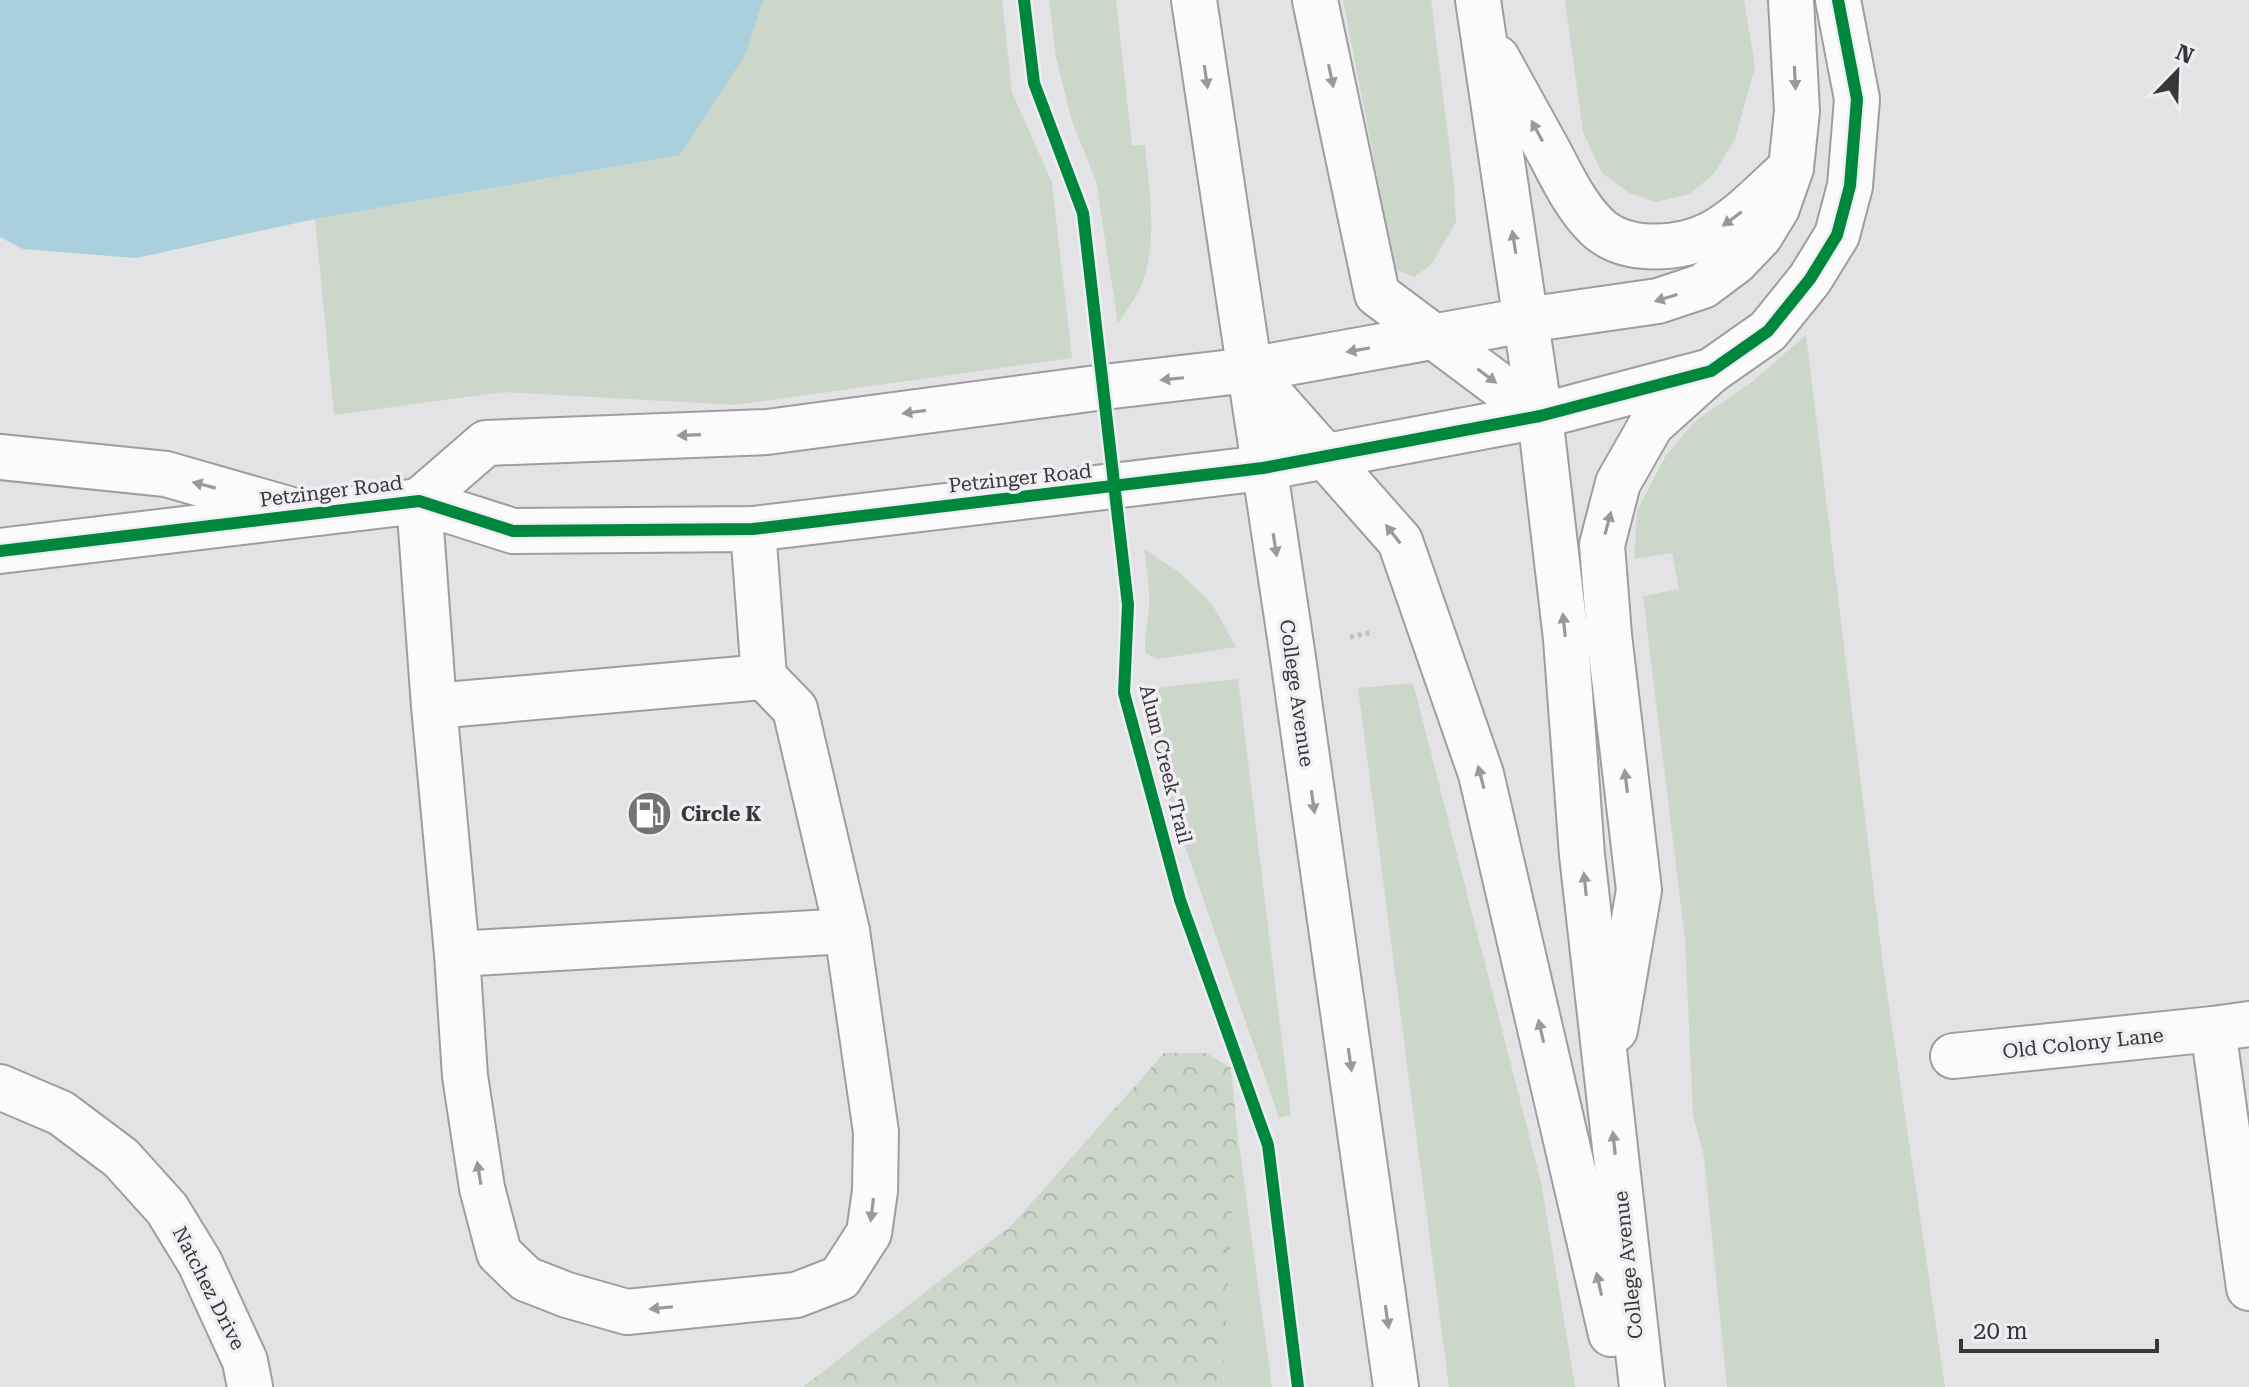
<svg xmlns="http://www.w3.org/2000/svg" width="2249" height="1387" font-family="'Roboto Serif',serif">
	<defs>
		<pattern id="forest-crowns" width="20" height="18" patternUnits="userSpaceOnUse" patternTransform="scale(2)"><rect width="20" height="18" fill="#ccd7ca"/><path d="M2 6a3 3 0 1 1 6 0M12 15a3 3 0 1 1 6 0" fill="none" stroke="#b0b9ae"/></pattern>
	</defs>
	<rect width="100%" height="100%" fill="#e3e2e4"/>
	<g fill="#ccd7ca">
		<polygon points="763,0 1002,0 1012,92 1052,183 1072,358 735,405 503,392 334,415 315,219 680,155 746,54"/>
		<path d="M1049,0H1116L1132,145H1145C1149,191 1160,249 1138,292C1132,303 1124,313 1118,324L1096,181L1072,121L1056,57Z"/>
		<polygon points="1343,0 1431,0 1454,184 1456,222 1431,265 1414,277 1395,269"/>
		<polygon points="1565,0 1744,0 1755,67 1735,139 1713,175 1689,194 1656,202 1629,193 1602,173 1583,132"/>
		<polygon points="1806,335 1883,965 1945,1387 1727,1387 1704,1157 1693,1115 1685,939 1643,596 1679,589 1672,553 1634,559 1637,511 1665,457 1694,422 1753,381"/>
		<path d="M1144,549L1180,573L1212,604L1236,647L1158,659L1146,654C1143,639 1148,624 1149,609C1150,589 1147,569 1144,549Z"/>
		<polygon points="1238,679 1291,1115 1279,1118 1169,800 1148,705 1153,694 1161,687"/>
		<polygon points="1413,683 1541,1182 1575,1387 1449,1387 1358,688"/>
		<polygon points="1237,1130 1272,1387 1223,1387"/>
	</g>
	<polygon fill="url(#forest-crowns)" points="1164,1053 1206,1053 1231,1068 1237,1130 1223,1387 803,1387 1013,1224"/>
	<polygon fill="#aad0dd" points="0,0 763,0 746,54 680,155 315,219 136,258 23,249 0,237"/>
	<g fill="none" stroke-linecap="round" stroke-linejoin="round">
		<defs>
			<g id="minor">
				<polyline points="0,457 166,474 288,509"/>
				<polyline points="419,501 434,706 457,954 465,1076 482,1188 499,1253 526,1279 567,1295 627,1312 796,1295 840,1278 869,1233 875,1191 876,1132 847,931 795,709 764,677 753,529"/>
				<polyline points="419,501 486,443 767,432 1104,387 1249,370 1526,320 1658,301 1703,286 1735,262 1760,236 1777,208 1791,168 1797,111 1791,0"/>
				<polyline points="0,551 419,501 513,531 753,529 1263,468 1540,416 1711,371 1768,331 1810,279 1837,235 1850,186 1857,99 1838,0"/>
				<polyline points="434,706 764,677"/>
				<polyline points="457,954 847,931"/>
				<polyline points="2213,1029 2249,1024"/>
				<polyline points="1953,1056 2213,1029 2249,1288"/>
				<polyline points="0,1087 61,1113 121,1158 167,1209 200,1263 245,1361 250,1387"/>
			</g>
			<g id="highway">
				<polyline points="1194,0 1292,651 1396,1387"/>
				<polyline points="1315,0 1377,294 1540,416"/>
				<polyline points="1478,0 1540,416 1566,639 1582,855 1642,1387"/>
				<path d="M1497,58C1515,90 1532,122 1550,154C1563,179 1576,206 1596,226C1624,254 1678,250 1711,234C1741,218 1766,190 1791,168"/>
				<polyline points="1249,370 1400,541 1481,774 1611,1334"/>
				<polyline points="1615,1030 1639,890 1609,635 1602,545 1618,483 1651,425 1711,371"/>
			</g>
		</defs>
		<use href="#minor" stroke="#9e9d9f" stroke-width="48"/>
		<use href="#highway" stroke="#9e9d9f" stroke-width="48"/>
		<polyline stroke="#c3c2c3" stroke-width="5" stroke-dasharray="4 4" stroke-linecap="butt" points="1350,637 1373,632"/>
		<use href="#minor" stroke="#fbfbfb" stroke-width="44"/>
		<use href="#highway" stroke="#fbfbfb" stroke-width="44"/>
		<defs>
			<g id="cycleway">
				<polyline points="1024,0 1034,83 1083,213 1128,605 1124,693 1180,900 1268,1145 1298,1387"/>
				<polyline points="0,551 419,501 513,531 753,529 1263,468 1540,416 1711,371 1768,331 1810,279 1837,235 1850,186 1857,99 1838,0"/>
			</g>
		</defs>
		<use href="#cycleway" stroke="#f0eef2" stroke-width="17"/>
		<use href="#cycleway" stroke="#00873e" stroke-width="12"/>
	</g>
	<defs><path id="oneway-solid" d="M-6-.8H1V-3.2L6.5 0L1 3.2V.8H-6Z" transform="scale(2)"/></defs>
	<g fill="#99989a">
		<use href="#oneway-solid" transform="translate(1331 76) rotate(78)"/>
		<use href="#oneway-solid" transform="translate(1206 77) rotate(82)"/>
		<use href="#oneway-solid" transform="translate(1795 78) rotate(87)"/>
		<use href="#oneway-solid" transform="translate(1537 131) rotate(-118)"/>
		<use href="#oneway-solid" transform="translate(1732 219) rotate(143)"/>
		<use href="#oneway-solid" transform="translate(1514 242) rotate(-99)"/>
		<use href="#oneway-solid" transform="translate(1666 298) rotate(163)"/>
		<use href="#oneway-solid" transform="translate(1358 350) rotate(170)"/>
		<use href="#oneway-solid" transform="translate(1487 376) rotate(37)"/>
		<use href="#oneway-solid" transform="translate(1172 379) rotate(174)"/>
		<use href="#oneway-solid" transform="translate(914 412) rotate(172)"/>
		<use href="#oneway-solid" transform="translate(689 435) rotate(178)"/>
		<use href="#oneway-solid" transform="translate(204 485) rotate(-165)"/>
		<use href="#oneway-solid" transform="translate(1608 523) rotate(-75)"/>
		<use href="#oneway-solid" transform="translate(1393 534) rotate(-128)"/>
		<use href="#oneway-solid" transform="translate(1275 545) rotate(81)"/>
		<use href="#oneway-solid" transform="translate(1564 625) rotate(-96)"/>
		<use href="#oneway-solid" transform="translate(1481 777) rotate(-105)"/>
		<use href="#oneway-solid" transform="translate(1626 781) rotate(-97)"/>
		<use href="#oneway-solid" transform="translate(1313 802) rotate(82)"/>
		<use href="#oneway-solid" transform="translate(1585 884) rotate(-96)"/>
		<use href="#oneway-solid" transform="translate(1541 1031) rotate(-103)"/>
		<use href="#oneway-solid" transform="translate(1350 1060) rotate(82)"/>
		<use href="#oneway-solid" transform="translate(1614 1143) rotate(-96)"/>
		<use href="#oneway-solid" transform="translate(479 1173) rotate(-99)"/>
		<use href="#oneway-solid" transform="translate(872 1210) rotate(97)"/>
		<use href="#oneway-solid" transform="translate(1599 1284) rotate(-103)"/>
		<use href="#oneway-solid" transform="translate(661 1308) rotate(174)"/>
		<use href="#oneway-solid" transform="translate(1387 1317) rotate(82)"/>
	</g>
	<defs>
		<symbol id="fuel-disc" viewBox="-11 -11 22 22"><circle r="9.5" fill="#737274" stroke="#f0eef2"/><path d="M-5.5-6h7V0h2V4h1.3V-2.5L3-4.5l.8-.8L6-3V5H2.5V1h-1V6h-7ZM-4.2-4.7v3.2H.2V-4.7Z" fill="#fff"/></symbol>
	</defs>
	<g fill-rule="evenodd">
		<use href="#fuel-disc" x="624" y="788" width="51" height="51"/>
	</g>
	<g text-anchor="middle" stroke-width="7" stroke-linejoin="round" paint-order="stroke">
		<g font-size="20" fill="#373638" stroke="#f0eef2">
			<text transform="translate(1020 478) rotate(-6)" y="7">Petzinger Road</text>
			<text transform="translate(331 491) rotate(-7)" y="7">Petzinger Road</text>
			<text transform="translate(1297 693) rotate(82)" y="7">College Avenue</text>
			<text transform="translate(1166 764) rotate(76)" y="7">Alum Creek Trail</text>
			<text transform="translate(2083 1043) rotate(-6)" y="7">Old Colony Lane</text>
			<text transform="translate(1628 1265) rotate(-96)" y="7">College Avenue</text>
			<text transform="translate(209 1288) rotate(63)" y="7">Natchez Drive</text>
		</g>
		<g font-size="20" font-weight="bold" fill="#373638" stroke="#f0eef2" text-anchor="start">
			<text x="681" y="821">Circle K</text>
		</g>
	</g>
	<g transform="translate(2177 72) rotate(23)" stroke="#f0eef2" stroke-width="6" paint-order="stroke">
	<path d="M0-6L14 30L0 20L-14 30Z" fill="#373638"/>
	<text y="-12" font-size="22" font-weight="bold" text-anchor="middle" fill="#373638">N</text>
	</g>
	<path d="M1961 1339v12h196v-12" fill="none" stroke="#373638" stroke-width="4"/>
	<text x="1973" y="1339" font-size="24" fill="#373638" stroke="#f0eef2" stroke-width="6" paint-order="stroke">20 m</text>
</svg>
